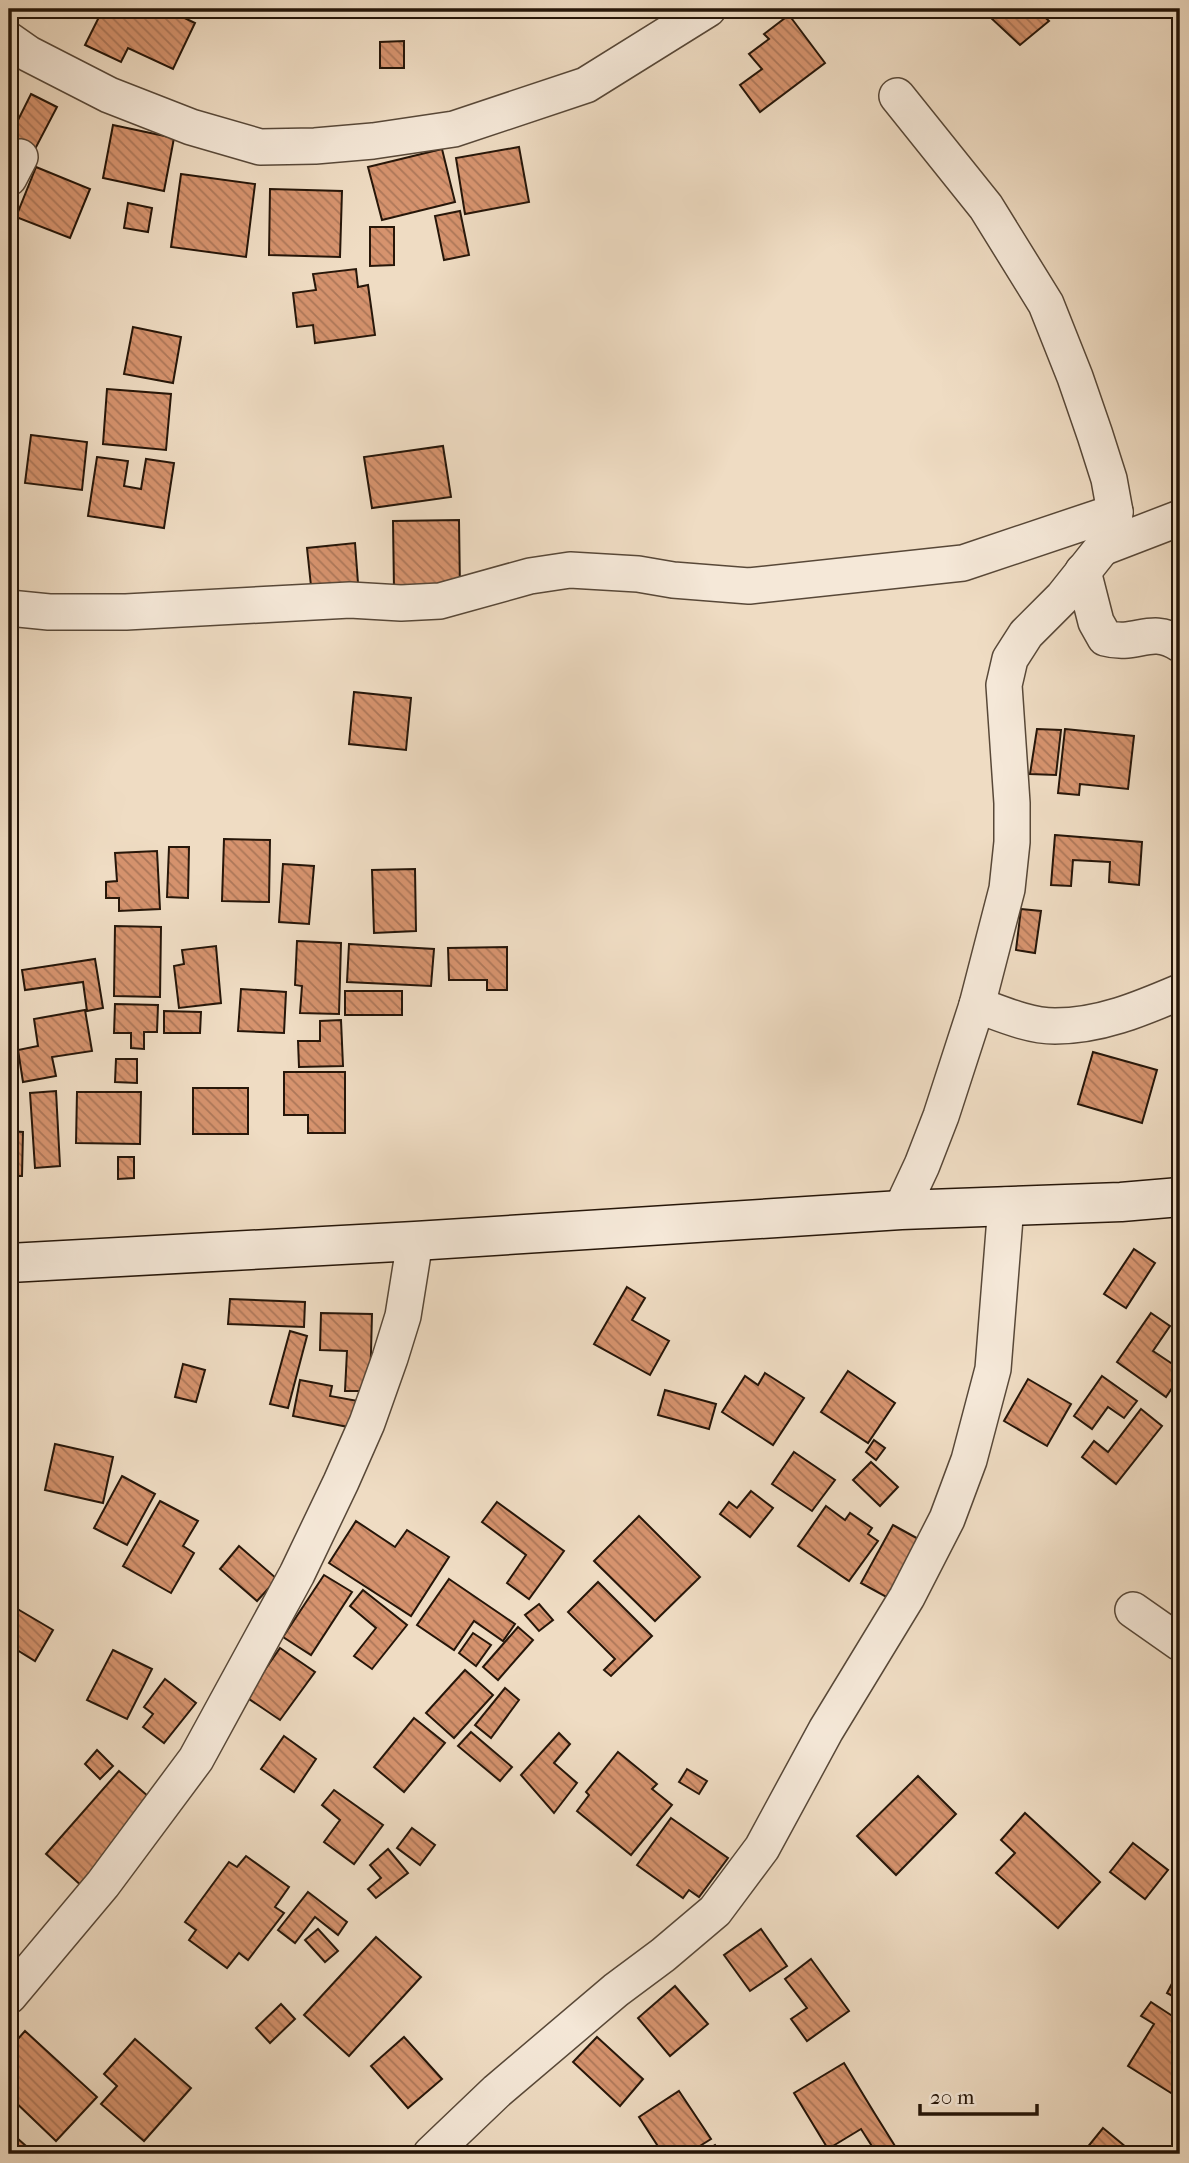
<svg xmlns="http://www.w3.org/2000/svg" width="1189" height="2163" font-family="'IM FELL French Canon',serif">
	<defs>
		<pattern id="building-back-hatch" width="6" height="6" patternUnits="userSpaceOnUse" patternTransform="scale(1.75)"><rect width="6" height="6" fill="#d6936e"/><path d="M-1 5l2 2M0 0l6 6M5-1l2 2" fill="none" stroke="#ad7759"/></pattern>
	</defs>
	<rect width="100%" height="100%" fill="#efdcc3"/>
	<filter id="stains"><feTurbulence type="fractalNoise" baseFrequency=".00286" numOctaves="4"/><feColorMatrix values="0 0 0 0 .2 0 0 0 0 .09 0 0 0 0 .02 0 0 0 .5 -.17"/></filter>
	<radialGradient id="worn" r=".72"><stop offset=".6" stop-color="#630" stop-opacity="0"/><stop offset="1" stop-color="#630" stop-opacity=".3"/></radialGradient>
	<g fill="url(#building-back-hatch)" stroke="#261609" stroke-width="2">
		<polygon points="103,9 166,9 195,23 173,69 128,48 121,62 85,45"/>
		<polygon points="998,9 1036,9 1049,21 1020,45 990,17"/>
		<polygon points="789,15 825,63 760,112 740,85 762,69 749,54 769,39 764,34"/>
		<polygon points="404,41 404,68 380,68 380,42"/>
		<polygon points="31,94 57,107 34,151 9,138"/>
		<polygon points="113,125 174,138 164,191 103,178"/>
		<polygon points="519,147 529,202 465,214 456,158"/>
		<polygon points="442,149 455,202 382,220 368,167"/>
		<polygon points="36,167 90,189 70,238 16,217"/>
		<polygon points="181,174 255,184 246,257 171,247"/>
		<polygon points="270,189 342,191 340,257 269,255"/>
		<polygon points="128,203 152,208 148,232 124,228"/>
		<polygon points="460,211 469,255 444,260 435,216"/>
		<polygon points="370,227 394,227 394,265 370,266"/>
		<polygon points="356,269 358,287 368,285 375,335 315,343 313,325 297,327 293,293 316,290 313,274"/>
		<polygon points="133,327 181,337 173,383 124,374"/>
		<polygon points="107,389 171,394 166,450 103,444"/>
		<polygon points="31,435 87,442 82,490 25,483"/>
		<polygon points="443,446 451,497 372,508 364,457"/>
		<polygon points="97,457 128,461 124,486 141,489 146,459 174,463 164,528 88,516"/>
		<polygon points="459,520 460,590 394,590 393,521"/>
		<polygon points="355,543 358,583 311,586 307,548"/>
		<polygon points="354,692 411,698 406,750 349,744"/>
		<polygon points="1037,729 1061,730 1056,775 1030,774"/>
		<polygon points="1065,729 1134,736 1128,789 1080,784 1079,795 1058,793"/>
		<polygon points="1055,835 1142,842 1139,885 1109,882 1110,862 1073,860 1071,886 1051,885"/>
		<polygon points="224,839 270,840 269,902 222,901"/>
		<polygon points="169,847 189,847 188,898 167,897"/>
		<polygon points="157,851 160,909 119,911 119,898 106,898 106,882 117,881 115,853"/>
		<polygon points="283,864 314,866 309,924 279,922"/>
		<polygon points="415,869 416,931 374,933 372,870"/>
		<polygon points="1021,909 1041,911 1035,953 1016,950"/>
		<polygon points="115,926 161,927 160,997 114,996"/>
		<polygon points="297,941 341,943 339,1014 300,1013 302,986 295,985"/>
		<polygon points="349,944 434,949 431,986 347,982"/>
		<polygon points="216,946 221,1003 179,1008 174,966 184,964 182,950"/>
		<polygon points="507,947 507,990 487,990 487,980 449,980 448,948"/>
		<polygon points="95,959 103,1008 87,1011 83,982 25,990 22,970"/>
		<polygon points="241,989 286,992 284,1033 238,1031"/>
		<rect x="345" y="991" width="57" height="24"/>
		<polygon points="115,1004 158,1005 157,1032 144,1032 144,1049 131,1048 131,1033 114,1033"/>
		<polygon points="85,1010 92,1051 52,1057 56,1076 23,1082 18,1050 38,1046 34,1019"/>
		<polygon points="164,1011 201,1012 200,1033 164,1033"/>
		<polygon points="341,1020 343,1066 299,1067 298,1041 320,1041 320,1021"/>
		<polygon points="1093,1052 1157,1070 1142,1123 1078,1104"/>
		<polygon points="116,1059 137,1059 137,1083 115,1082"/>
		<polygon points="284,1072 345,1072 345,1133 308,1133 308,1115 284,1115"/>
		<rect x="193" y="1088" width="55" height="46"/>
		<polygon points="56,1091 60,1166 35,1168 30,1093"/>
		<polygon points="77,1092 141,1092 140,1144 76,1143"/>
		<polygon points="9,1131 23,1132 22,1176 9,1176"/>
		<polygon points="118,1157 134,1157 134,1178 118,1179"/>
		<polygon points="1134,1249 1155,1263 1126,1308 1104,1294"/>
		<polygon points="627,1287 645,1298 632,1320 669,1341 650,1375 594,1344"/>
		<polygon points="230,1299 305,1302 304,1327 228,1324"/>
		<polygon points="321,1313 372,1314 370,1391 345,1391 347,1351 320,1350"/>
		<polygon points="1151,1313 1170,1326 1153,1351 1180,1369 1180,1376 1166,1397 1117,1362"/>
		<polygon points="290,1331 307,1336 288,1408 270,1404"/>
		<polygon points="183,1364 205,1370 196,1402 175,1397"/>
		<polygon points="848,1371 895,1403 868,1443 821,1412"/>
		<polygon points="765,1373 804,1398 773,1445 722,1412 745,1376 758,1385"/>
		<polygon points="1102,1376 1137,1401 1124,1418 1108,1407 1092,1429 1074,1416"/>
		<polygon points="1028,1379 1071,1404 1047,1446 1004,1421"/>
		<polygon points="300,1380 332,1386 330,1396 358,1401 353,1428 293,1416"/>
		<polygon points="665,1390 716,1404 709,1429 658,1415"/>
		<polygon points="1141,1409 1162,1426 1116,1484 1082,1457 1094,1441 1108,1452"/>
		<polygon points="874,1440 885,1448 876,1460 866,1452"/>
		<polygon points="55,1444 113,1457 103,1503 45,1490"/>
		<polygon points="794,1452 835,1480 812,1511 772,1484"/>
		<polygon points="871,1462 898,1487 880,1506 853,1480"/>
		<polygon points="122,1476 155,1494 127,1545 94,1528"/>
		<polygon points="751,1491 773,1508 750,1537 720,1514 729,1502 737,1508"/>
		<polygon points="160,1501 198,1521 183,1546 194,1553 171,1593 123,1566"/>
		<polygon points="497,1502 564,1551 529,1599 507,1583 526,1555 482,1522"/>
		<polygon points="826,1506 845,1520 850,1513 872,1528 868,1534 878,1541 849,1581 798,1546"/>
		<polygon points="639,1516 700,1577 655,1621 594,1561"/>
		<polygon points="356,1521 395,1547 407,1530 449,1557 411,1616 329,1563"/>
		<polygon points="893,1525 922,1541 890,1599 861,1583"/>
		<polygon points="239,1546 277,1579 257,1601 220,1569"/>
		<polygon points="324,1575 352,1592 311,1655 283,1637"/>
		<polygon points="449,1579 515,1624 503,1641 474,1621 454,1650 417,1625"/>
		<polygon points="598,1582 652,1636 611,1676 604,1670 615,1659 568,1612"/>
		<polygon points="363,1590 407,1625 372,1669 354,1656 376,1628 350,1606"/>
		<polygon points="9,1604 53,1630 35,1661 9,1645"/>
		<polygon points="539,1604 553,1620 539,1631 525,1615"/>
		<polygon points="518,1627 533,1640 498,1680 483,1667"/>
		<polygon points="473,1633 491,1645 476,1666 459,1653"/>
		<polygon points="280,1648 315,1672 280,1720 246,1697"/>
		<polygon points="113,1650 152,1669 127,1719 87,1700"/>
		<polygon points="465,1670 493,1695 454,1738 426,1713"/>
		<polygon points="165,1679 196,1703 164,1743 143,1727 153,1714 144,1707"/>
		<polygon points="505,1688 519,1700 491,1738 475,1725"/>
		<polygon points="414,1718 445,1743 404,1792 374,1767"/>
		<polygon points="471,1732 512,1767 500,1781 458,1746"/>
		<polygon points="559,1733 570,1744 554,1763 577,1783 554,1813 521,1775"/>
		<polygon points="284,1736 316,1759 294,1792 261,1769"/>
		<polygon points="97,1750 113,1766 100,1779 85,1764"/>
		<polygon points="618,1752 657,1784 652,1789 672,1805 631,1855 577,1811 589,1795 586,1792"/>
		<polygon points="687,1769 707,1781 699,1794 679,1782"/>
		<polygon points="119,1771 156,1803 83,1887 46,1854"/>
		<polygon points="918,1776 956,1814 896,1875 857,1836"/>
		<polygon points="334,1790 383,1825 354,1864 324,1842 340,1820 322,1805"/>
		<polygon points="1025,1813 1100,1882 1058,1928 996,1873 1015,1853 1001,1840"/>
		<polygon points="671,1818 728,1858 699,1897 689,1890 683,1898 637,1865"/>
		<polygon points="412,1828 435,1845 420,1865 397,1848"/>
		<polygon points="1133,1843 1168,1870 1145,1899 1110,1872"/>
		<polygon points="388,1849 408,1873 376,1898 368,1889 381,1878 370,1865"/>
		<polygon points="246,1856 289,1887 275,1907 284,1913 248,1960 239,1953 227,1968 189,1940 196,1930 185,1922 229,1862 237,1867"/>
		<polygon points="308,1892 347,1922 338,1935 315,1917 295,1943 278,1930"/>
		<polygon points="318,1929 338,1951 325,1962 305,1940"/>
		<polygon points="761,1929 787,1966 750,1991 724,1955"/>
		<polygon points="376,1937 421,1977 349,2056 304,2015"/>
		<polygon points="811,1959 849,2011 807,2041 791,2019 807,2008 785,1979"/>
		<polygon points="1180,1968 1180,2000 1167,1993"/>
		<polygon points="675,1986 708,2024 670,2056 638,2018"/>
		<polygon points="1151,2002 1180,2021 1180,2080 1171,2093 1128,2066 1154,2024 1141,2016"/>
		<polygon points="281,2004 295,2019 270,2043 256,2028"/>
		<polygon points="25,2031 97,2097 56,2141 9,2096 9,2049"/>
		<polygon points="404,2037 442,2079 408,2108 371,2066"/>
		<polygon points="597,2037 643,2079 620,2106 573,2062"/>
		<polygon points="135,2039 191,2088 144,2141 101,2104 117,2086 104,2074"/>
		<polygon points="844,2063 875,2114 900,2154 877,2154 861,2129 828,2149 794,2093"/>
		<polygon points="679,2091 711,2139 687,2154 663,2154 639,2117"/>
		<polygon points="1103,2128 1132,2152 1130,2154 1082,2154"/>
		<polygon points="9,2131 33,2152 31,2154 9,2154"/>
		<polygon points="715,2145 721,2154 700,2154"/>
	</g>
	<g fill="none" stroke-linecap="round" stroke-linejoin="round">
		<defs>
			<g id="street">
				<polyline points="9,40 29,54 109,95 191,127 260,147 315,146 373,141 454,129 586,85 708,9"/>
				<polyline points="897,96 986,207 1046,304 1075,377 1095,435 1109,479 1115,512 1113,532 1102,548 1063,597 1026,634 1010,659 1004,685 1012,803 1012,842 1007,889 977,1005 941,1116 922,1165 901,1210"/>
				<polyline points="9,178 20,157"/>
				<polyline points="1102,548 1180,518"/>
				<path d="M1083,571L1096,622L1105,638C1138,647 1149,625 1180,644"/>
				<polyline points="9,608 49,612 126,612 350,600 401,603 440,601 530,576 570,570 638,574 673,580 749,586 963,563 1115,512"/>
				<path d="M977,1005C1002,1014 1029,1026 1055,1026C1100,1026 1140,1009 1180,992"/>
				<polyline points="1133,1610 1180,1643"/>
				<polyline points="9,1996 103,1884 196,1759 297,1574 341,1482 367,1423 390,1358 403,1316 415,1241"/>
				<polyline points="431,2154 497,2091 616,1990 663,1955 715,1911 762,1848 826,1730 907,1597 947,1519 969,1460 993,1369 1006,1205"/>
			</g>
			<polyline id="secondary" points="9,1263 415,1241 901,1210 1121,1202 1180,1197"/>
		</defs>
		<use href="#street" stroke="#584838" stroke-width="38"/>
		<use href="#secondary" stroke="#261609" stroke-width="41"/>
		<use href="#street" stroke="#f5e8d8" stroke-width="35"/>
		<use href="#secondary" stroke="#f5e8d8" stroke-width="38"/>
	</g>
	<rect width="1189" height="2163" fill="none" stroke="#efdcc3" stroke-width="35"/>
	<rect x="10" y="10" width="1168" height="2142" fill="none" stroke="#261609" stroke-width="3.5"/>
	<rect x="18" y="18" width="1154" height="2128" fill="none" stroke="#261609" stroke-width="2"/>
	<path d="M920 2104v10h117v-10" fill="none" stroke="#261609" stroke-width="3.5"/>
	<text x="930" y="2104" font-size="21" fill="#261609" stroke="#f5e8d8" stroke-width="5" paint-order="stroke">20 m</text>
	<rect width="100%" height="100%" filter="url(#stains)"/>
	<rect width="100%" height="100%" fill="url(#worn)"/>
</svg>
